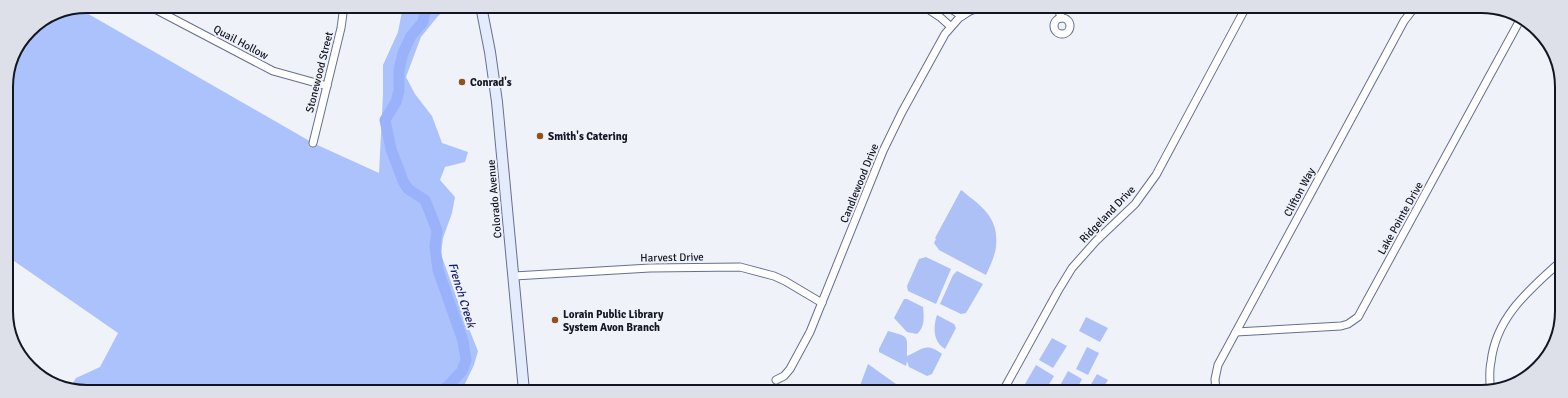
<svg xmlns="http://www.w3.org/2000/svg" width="1568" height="398" font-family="Signika,sans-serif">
	<rect width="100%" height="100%" fill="#eff2f9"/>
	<g fill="#adc1f7">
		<path d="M961,190C980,205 999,217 996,245C996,254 990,266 986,275L939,250L934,243L936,239L935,238Z"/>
		<polygon points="926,257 951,269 936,304 908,291 907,286 919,259"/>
		<polygon points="957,271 983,284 966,313 961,314 940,304 953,275"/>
		<path d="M904,299H907L923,307C924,317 925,327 917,334L907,332L894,318Z"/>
		<path d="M937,315L954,324L956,328L945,349C933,342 933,327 937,315Z"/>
		<polygon points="1086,317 1108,328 1100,342 1079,331"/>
		<path d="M888,331C910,337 907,335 907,356C923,349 926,342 942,354L932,374L927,376L909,367L907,361L906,366L879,352V349Z"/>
		<polygon points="1052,338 1067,346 1053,368 1039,360"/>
		<polygon points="1087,347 1099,353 1088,375 1076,369"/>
		<polygon points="868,364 896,384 900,391 858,391"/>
		<polygon points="1036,365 1054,376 1045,391 1036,391 1025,384"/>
		<polygon points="1068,371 1082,379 1076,391 1057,391"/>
		<polygon points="1097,374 1108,380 1101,391 1087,391"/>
	</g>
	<polygon fill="#acc2fc" points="403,6 450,6 438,16 421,37 406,77 415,94 432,116 442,143 468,152 465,162 445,167 440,180 455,197 452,213 443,238 441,254 457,299 478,351 474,365 462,390 71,390 69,389 76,378 100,367 118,333 14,261 7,266 6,82 14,52 30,30 56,12 78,8 313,143 379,173 383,94 383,65 398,32"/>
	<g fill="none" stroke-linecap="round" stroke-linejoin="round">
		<polyline stroke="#99b2fa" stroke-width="11" points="426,6 423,22 411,36 403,53 399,70 399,91 396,102 385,120 391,149 403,181 408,189 425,200 433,220 437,231 435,246 438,270 463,341 466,360 462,371 448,386 441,391"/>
		<defs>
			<g id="street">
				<polyline points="149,6 273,71 327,86"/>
				<polyline points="925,7 940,17 950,26"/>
				<polyline points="948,7 962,16"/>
				<polyline points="1058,7 1061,18"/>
				<circle cx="1062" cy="26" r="8"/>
				<polyline points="313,143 341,28 344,6"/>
				<polyline points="514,276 650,268 740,267 774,276 785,281 822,303"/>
				<polyline points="1236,332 1341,326 1348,324 1358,317 1520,20"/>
				<polyline points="776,380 784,376 790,369 810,332 883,151 902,112 945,34 959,18 970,11 980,7"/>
				<polyline points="1003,391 1058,291 1072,268 1096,241 1135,204 1156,175 1246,7"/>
				<path d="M1487,391V389L1490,387C1490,378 1489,370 1491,362C1496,317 1529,290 1560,262"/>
				<polyline points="1216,392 1215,379 1218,365 1404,21 1414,8"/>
			</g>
			<polyline id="secondary" points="481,6 490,52 497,102 524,391"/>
		</defs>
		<use href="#street" stroke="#64708e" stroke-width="9"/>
		<use href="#secondary" stroke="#64708e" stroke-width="12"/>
		<use href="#street" stroke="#fff" stroke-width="7"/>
		<use href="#secondary" stroke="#e4ebfc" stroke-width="10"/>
	</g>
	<g fill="#905217" stroke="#eff2f9" stroke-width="1.5">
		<circle cx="462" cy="82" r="4"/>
		<circle cx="540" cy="136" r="4"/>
		<circle cx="555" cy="320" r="4"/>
	</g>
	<g text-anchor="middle" stroke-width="4" stroke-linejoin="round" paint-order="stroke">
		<g font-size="11" fill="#121622" stroke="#eff2f9">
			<text transform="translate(241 42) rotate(28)" y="4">Quail Hollow</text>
			<text transform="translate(319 72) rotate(-76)" y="4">Stonewood Street</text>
			<text transform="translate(859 183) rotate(-68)" y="4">Candlewood Drive</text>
			<text transform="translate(1299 192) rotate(-62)" y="4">Clifton Way</text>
			<text transform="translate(494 199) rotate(-95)" y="4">Colorado Avenue</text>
			<text transform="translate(1107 214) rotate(-46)" y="4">Ridgeland Drive</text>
			<text transform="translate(1400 218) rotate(-61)" y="4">Lake Pointe Drive</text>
			<text transform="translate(672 257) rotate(-1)" y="4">Harvest Drive</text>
		</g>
		<g font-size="11" font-weight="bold" fill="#121622" stroke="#eff2f9" text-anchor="start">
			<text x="470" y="86">Conrad's</text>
			<text x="548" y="140">Smith's Catering</text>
			<text x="563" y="318">Lorain Public Library<tspan x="563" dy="13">System Avon Branch</tspan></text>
		</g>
		<g font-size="12" font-style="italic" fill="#131f70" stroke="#eff2f9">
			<text transform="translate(462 295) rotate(73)" y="4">French Creek</text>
		</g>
	</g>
	<path d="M0 0H1568V398H0ZM87 13H1481A74 74 0 0 1 1555 87V311A74 74 0 0 1 1481 385H87A74 74 0 0 1 13 311V87A74 74 0 0 1 87 13Z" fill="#dde0e8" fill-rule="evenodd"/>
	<path fill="none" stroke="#121622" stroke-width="2" d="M87 13H1481A74 74 0 0 1 1555 87V311A74 74 0 0 1 1481 385H87A74 74 0 0 1 13 311V87A74 74 0 0 1 87 13Z"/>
</svg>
